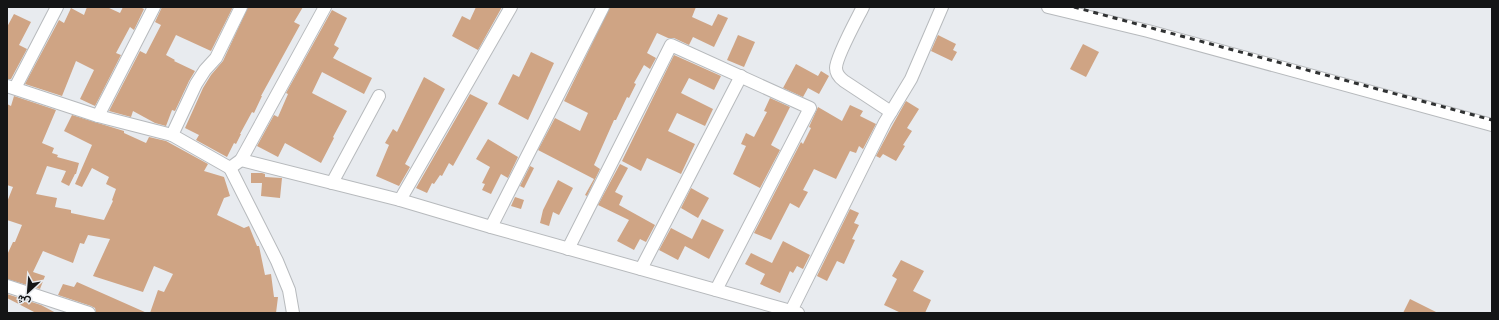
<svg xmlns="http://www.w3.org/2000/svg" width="1499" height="320" font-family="Cabin,Vazirmatn,sans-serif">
	<rect width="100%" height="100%" fill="#e8ebef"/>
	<g fill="#cfa484">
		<polygon points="87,7 107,7 120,13 123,7 140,7 144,9 134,30 130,27 116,53 121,55 95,106 80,99 94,70 76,61 62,96 25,84 59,20 64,23 71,8 84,15"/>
		<polygon points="162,7 233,7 211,51 176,35 166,55 175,60 174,61 195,71 189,81 175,111 172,110 166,126 155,123 133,111 131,117 109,111 140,51 146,54 161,25 155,22"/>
		<polygon points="248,7 303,7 294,22 300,25 261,96 262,96 254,113 252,112 240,134 241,134 236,144 234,143 227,157 196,140 199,135 185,128 203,88 211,75 223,61"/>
		<polygon points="476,7 502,7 478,50 452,36 462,16 470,20"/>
		<polygon points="610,7 696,7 692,17 712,26 718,14 728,18 714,47 693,37 689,45 674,38 668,38 657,33 647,53 656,58 650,69 644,65 634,83 636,84 629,98 627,97 616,120 614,120 594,165 600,169 587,196 585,195 594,179 538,150 555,118 580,131 588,113 564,101"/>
		<polygon points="332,10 347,18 334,45 339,48 333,58 372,78 364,94 322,72 312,93 347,111 333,137 334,138 321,163 285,143 278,157 257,146 274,115 278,117 288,94 286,93"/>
		<polygon points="14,14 31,22 19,45 27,49 11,79 7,79 7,27"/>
		<polygon points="738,35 755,42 744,67 727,60"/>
		<polygon points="938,35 956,44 953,50 957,52 952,61 931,51"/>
		<polygon points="1083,44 1099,52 1086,77 1070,69"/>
		<polygon points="531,52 554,63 528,120 498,104 513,74 519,77"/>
		<polygon points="674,55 721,76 714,90 689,78 681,93 713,109 705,126 677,113 668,131 695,144 681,174 647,158 641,171 622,161"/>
		<polygon points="796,64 818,76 821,71 829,76 819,94 808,88 803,97 783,88"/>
		<polygon points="424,77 445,89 405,164 410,167 399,186 376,176 389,145 385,143 393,129 397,132"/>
		<polygon points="470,94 488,103 453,166 449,163 442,176 440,175 434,184 432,183 427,193 416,188"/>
		<polygon points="14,96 56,110 42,143 54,148 52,153 58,155 57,157 79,163 76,174 75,174 69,186 61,182 66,171 47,166 36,194 57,198 55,207 71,210 71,213 104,220 113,201 112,200 116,189 106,184 109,177 92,168 82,187 75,184 92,145 64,131 72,115 124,131 124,133 146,143 149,137 166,141 208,164 204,171 224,177 230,196 224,198 217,215 244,228 249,226 257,246 259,246 265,275 271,274 274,297 278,297 276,313 150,313 158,290 164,292 173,274 154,266 143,292 93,276 110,239 88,235 84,244 80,243 73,263 43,251 33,272 45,276 40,289 7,279 7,255 13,242 15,242 22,225 7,220 7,202 13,187 7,185 7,104 11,106"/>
		<polygon points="770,98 790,107 771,145 780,150 760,188 733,174 746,146 741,144 746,133 754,137 767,112 764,111"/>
		<polygon points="906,101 919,109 907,128 912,131 903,145 905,146 896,161 883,154 880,158 876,156 892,126"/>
		<polygon points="850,105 863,111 860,116 876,124 863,149 859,146 856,153 850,151 836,179 814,169 803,190 808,192 799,208 790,203 771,240 754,233 801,142 803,144 811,128 809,127 818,107 842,121"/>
		<polygon points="488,139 518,157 508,178 501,174 491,194 482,190 485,184 482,183 490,167 476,159"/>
		<polygon points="620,164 628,168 615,192 623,196 619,205 655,225 646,242 640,239 634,250 617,241 629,220 598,205"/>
		<polygon points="530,166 534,168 524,188 520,186"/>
		<polygon points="251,173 262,173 265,174 265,177 282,178 280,198 261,196 262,183 251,183"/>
		<polygon points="558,180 573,188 559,215 553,212 549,226 540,223 543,210"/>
		<polygon points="691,188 709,198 698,218 681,208"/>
		<polygon points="515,197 524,200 521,209 511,206"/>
		<polygon points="850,209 859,213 854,223 859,225 852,239 855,240 844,264 837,261 827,281 817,276"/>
		<polygon points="702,219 724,230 709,259 685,246 678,260 659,250 671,228 692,239"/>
		<polygon points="783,241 810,255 803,269 797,266 793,273 790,271 780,293 760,284 765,274 745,264 751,253 772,263"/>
		<polygon points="901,260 924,271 913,291 931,300 925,313 901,313 884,305 897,279 892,276"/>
		<polygon points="77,282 147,313 96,313 95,308 91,306 58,295 63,284 74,287"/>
		<polygon points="7,294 41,305 56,313 36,313 7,298"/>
		<polygon points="1410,299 1438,313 1403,313"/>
	</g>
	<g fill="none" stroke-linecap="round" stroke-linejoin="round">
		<defs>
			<g id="street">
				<path d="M863,7C857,19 836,57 836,68C836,74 840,78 844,81L891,112"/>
				<polyline points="1048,7 1148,31 1492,125"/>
				<polyline points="7,86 98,116 172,135 230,168 241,160 325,7"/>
				<polyline points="15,88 57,7"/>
				<polyline points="98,116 154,7"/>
				<polyline points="172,135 196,84 205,70 216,58 241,7"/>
				<polyline points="241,160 400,200 491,227 798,313"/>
				<polyline points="230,168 277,261 289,290 293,313"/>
				<polyline points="332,183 379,96"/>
				<polyline points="400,200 511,7"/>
				<polyline points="491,227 603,7"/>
				<polyline points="568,249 671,45 810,108 716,290"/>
				<polyline points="641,269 741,76"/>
				<polyline points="7,286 89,313"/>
				<polyline points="791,311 885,122 911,79 942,7"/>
			</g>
		</defs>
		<use href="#street" stroke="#b7babd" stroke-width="14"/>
		<use href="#street" stroke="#fff" stroke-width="12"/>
		<polyline stroke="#303233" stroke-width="3" stroke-dasharray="5 5" stroke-linecap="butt" points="1074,7 1492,120"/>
	</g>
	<rect width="1499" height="320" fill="none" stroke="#141516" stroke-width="16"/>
	<g transform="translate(28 292) rotate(206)" stroke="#e8ebef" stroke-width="3" paint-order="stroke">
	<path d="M0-3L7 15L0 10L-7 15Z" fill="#141516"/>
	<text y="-6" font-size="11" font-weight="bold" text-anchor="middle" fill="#141516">ش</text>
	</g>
</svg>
